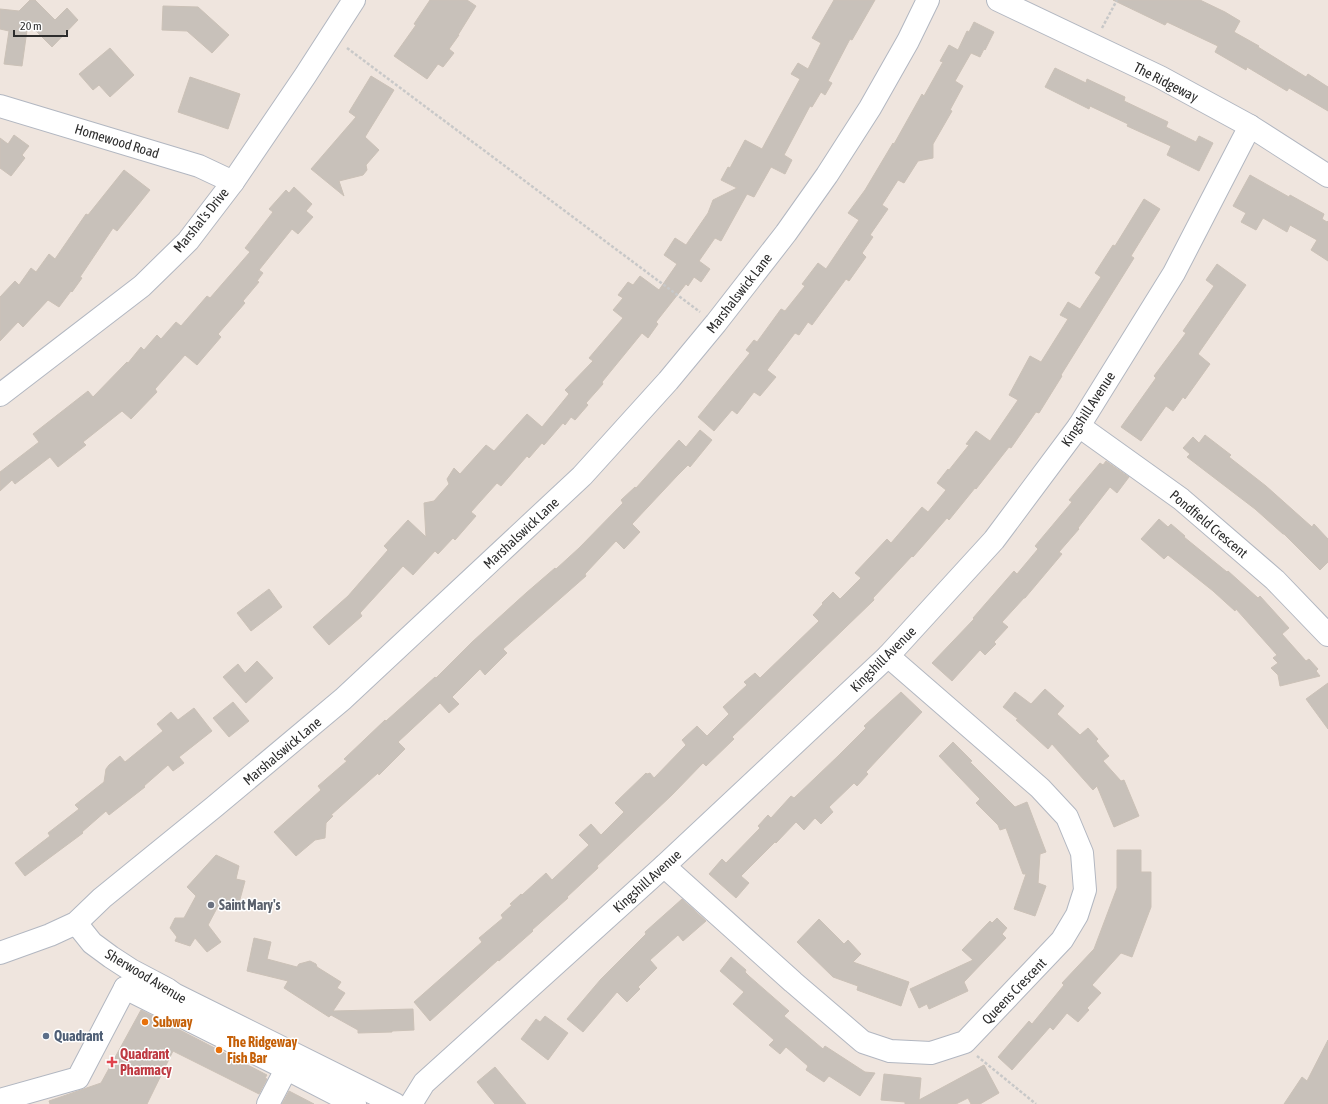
<svg xmlns="http://www.w3.org/2000/svg" width="1328" height="1104" font-family="'Asap Condensed',sans-serif">
	<rect width="100%" height="100%" fill="#efe5de"/>
	<g fill="#c8c1ba" stroke="#cbc1b7">
		<polygon points="30,0 35,0 55,20 67,8 78,20 52,47 28,23 22,66 4,64 9,31 0,29 0,9 19,11"/>
		<polygon points="430,0 467,0 476,6 458,35 459,35 449,49 454,53 443,67 438,64 427,79 394,56 416,25 414,24"/>
		<polygon points="834,0 875,0 852,40 850,39 828,81 832,83 825,95 821,92 812,107 810,106 784,155 792,160 785,174 771,167 754,197 747,194 721,241 715,238 699,261 710,269 701,282 694,277 688,286 686,284 656,322 658,324 648,338 642,333 602,382 603,384 586,403 588,405 575,420 571,417 565,425 563,423 544,445 542,443 529,458 527,456 501,486 497,483 471,512 476,516 455,540 453,538 438,554 435,551 413,575 403,566 360,613 362,616 329,645 313,627 348,596 388,550 384,546 408,520 426,537 424,503 434,501 449,484 447,479 454,468 460,474 486,445 494,451 527,414 542,427 569,394 565,390 593,361 589,358 623,318 613,310 623,298 618,295 628,282 633,285 640,276 659,290 677,264 664,255 675,238 686,245 708,213 713,200 737,188 721,180 728,167 730,168 745,140 762,149 800,79 791,74 798,63 808,69 821,43 812,38"/>
		<polygon points="1113,0 1200,0 1225,12 1240,21 1234,32 1259,46 1258,47 1306,77 1308,74 1328,87 1328,111 1289,88 1287,91 1247,67 1246,70 1215,52 1218,46 1167,22 1165,25"/>
		<polygon points="163,6 198,7 229,35 212,53 187,31 162,30"/>
		<polygon points="974,22 994,32 985,50 984,49 980,57 971,53 955,81 963,86 950,110 952,111 933,144 933,158 918,161 904,183 898,180 882,205 888,209 870,235 873,237 862,253 866,257 849,281 846,279 812,325 808,322 799,335 795,333 767,370 776,377 760,396 754,392 737,414 732,410 714,431 698,417 750,353 746,350 754,340 757,342 781,309 785,311 805,286 802,284 818,263 826,269 859,220 848,213 865,190 893,143 894,144 922,94 924,96 943,62 940,61 949,45 958,50 967,31 969,32"/>
		<polygon points="110,48 134,75 110,97 99,85 93,90 79,74"/>
		<polygon points="1055,68 1086,83 1087,79 1125,97 1124,101 1168,122 1166,127 1196,142 1199,136 1213,143 1199,171 1167,155 1171,146 1127,126 1128,124 1090,106 1089,109 1045,87"/>
		<polygon points="371,76 394,90 365,137 379,150 366,165 367,170 363,175 339,181 344,196 311,169 356,117 349,112"/>
		<polygon points="190,77 240,94 228,129 178,112"/>
		<polygon points="14,135 29,146 22,155 25,158 11,176 0,168 0,138 8,144"/>
		<polygon points="124,170 150,190 117,231 113,228 80,277 82,278 72,292 71,291 59,307 48,300 23,327 18,322 0,341 0,297 15,281 19,285 31,268 36,272 49,254 55,259 86,214 88,215"/>
		<polygon points="1250,175 1289,197 1290,195 1324,214 1322,219 1327,222 1328,221 1328,261 1311,250 1317,240 1290,225 1287,232 1263,218 1256,230 1241,222 1246,213 1233,206"/>
		<polygon points="294,187 312,204 306,211 313,217 298,234 292,229 259,270 263,273 257,281 259,282 243,301 245,303 218,334 221,337 197,365 185,355 155,389 157,392 131,419 122,411 83,442 86,445 58,467 50,457 15,484 12,480 0,491 0,472 39,442 33,434 88,391 93,397 127,362 128,363 141,347 144,350 157,335 161,339 176,322 181,326 207,296 210,298 250,252 245,248 273,212 269,209 286,190 289,193"/>
		<polygon points="1144,199 1160,209 1131,256 1134,258 1061,375 1062,376 1039,413 1036,412 1011,448 1009,447 976,489 975,488 949,520 947,518 913,557 912,556 873,598 874,600 732,737 734,739 706,766 703,763 672,795 597,866 598,868 567,897 568,898 532,930 533,931 499,961 498,960 430,1021 414,1002 482,942 479,938 503,918 501,915 512,905 510,904 521,894 522,895 546,873 552,880 589,845 579,835 591,824 601,835 624,812 615,803 646,773 647,774 650,773 654,778 686,745 682,740 697,726 707,736 729,714 723,707 747,685 744,682 755,673 760,678 819,621 813,615 823,604 822,603 833,592 840,599 861,578 855,573 887,539 891,543 922,507 928,512 946,490 937,483 948,469 949,470 969,445 966,444 976,431 990,441 1018,400 1009,395 1030,356 1041,362 1068,319 1060,315 1068,302 1080,309 1101,277 1095,273 1113,245 1115,246"/>
		<polygon points="1217,264 1246,285 1198,354 1210,364 1185,399 1183,397 1173,411 1166,406 1141,441 1121,427 1156,378 1154,376 1186,333 1183,331 1214,286 1206,280"/>
		<polygon points="700,430 712,440 690,467 688,465 677,476 632,524 640,532 624,549 616,541 585,574 586,576 503,649 507,653 485,675 480,669 452,697 459,704 449,713 440,703 398,742 405,749 379,775 378,773 331,815 333,816 326,823 325,838 315,840 296,856 274,832 321,790 318,786 347,761 344,759 385,720 386,721 435,677 436,678 472,642 526,593 555,568 556,569 579,548 623,503 621,500 635,487 636,488 679,440 686,447"/>
		<polygon points="1205,435 1231,455 1229,457 1266,486 1312,527 1314,524 1328,539 1328,562 1320,570 1284,534 1283,534 1255,509 1187,457 1190,454 1183,448 1193,437 1199,443"/>
		<polygon points="1106,461 1129,477 1117,493 1110,487 1078,528 1079,529 1059,552 1062,554 1025,598 1024,598 1002,622 1008,627 994,642 996,644 985,655 980,650 952,681 932,663 974,619 973,618 1014,571 1017,574 1038,549 1035,546 1072,502 1069,500 1100,463 1103,465"/>
		<polygon points="1159,519 1168,527 1171,524 1185,536 1184,537 1227,572 1228,571 1258,598 1260,596 1289,628 1282,634 1306,661 1309,659 1318,669 1316,671 1320,676 1280,686 1278,675 1271,668 1278,663 1273,658 1277,655 1236,609 1235,611 1213,591 1168,555 1164,559 1141,539"/>
		<polygon points="269,589 282,607 251,631 237,613"/>
		<polygon points="257,661 273,678 246,703 223,677 238,664 245,673"/>
		<polygon points="1328,683 1328,729 1306,699"/>
		<polygon points="1045,689 1064,706 1057,714 1080,735 1088,728 1098,739 1096,741 1109,756 1103,761 1121,781 1124,780 1139,816 1114,827 1097,786 1093,790 1052,744 1048,749 1016,720 1018,719 1003,707 1015,692 1031,704"/>
		<polygon points="901,692 922,712 866,772 868,774 857,786 854,783 829,807 833,812 821,824 815,818 804,830 796,822 776,843 775,842 741,876 749,883 736,898 709,874 722,859 726,863 760,828 758,826 768,815 771,818 791,796 794,798 838,756 866,728 864,726"/>
		<polygon points="233,702 249,721 229,737 213,718"/>
		<polygon points="194,708 212,731 179,757 184,763 173,771 168,765 144,786 145,787 109,815 106,811 82,832 83,833 25,876 15,863 50,836 48,833 79,809 75,805 104,782 106,769 109,765 120,756 125,762 163,731 157,724 171,712 178,720"/>
		<polygon points="953,742 972,761 970,762 1015,807 1027,802 1046,852 1040,854 1038,883 1046,886 1035,916 1014,909 1026,874 1023,874 1006,828 1000,830 998,825 976,803 980,799 939,756"/>
		<polygon points="1117,850 1141,850 1141,872 1151,872 1151,907 1132,957 1121,953 1092,985 1101,993 1087,1008 1089,1010 1078,1022 1067,1013 1053,1030 1050,1027 1012,1070 998,1057 1029,1021 1032,1024 1064,985 1062,983 1094,949 1117,888"/>
		<polygon points="216,855 239,866 236,879 245,881 239,903 231,900 229,909 217,908 208,925 221,942 207,952 195,938 190,946 175,941 177,937 170,928 175,918 184,918 196,896 187,887"/>
		<polygon points="682,899 706,921 683,941 678,935 650,960 657,968 638,987 640,989 627,1002 617,992 583,1032 567,1019 601,979 646,934 645,932"/>
		<polygon points="997,918 1007,928 1002,934 1006,938 964,982 968,991 929,1009 927,1004 919,1008 910,989 973,960 962,950 990,921 992,923"/>
		<polygon points="819,919 844,944 848,940 861,954 853,962 909,982 901,1006 857,990 858,986 833,977 797,942"/>
		<polygon points="254,938 271,942 267,959 297,967 299,964 310,961 316,964 317,967 341,982 337,988 345,993 333,1011 413,1009 414,1030 392,1031 392,1032 358,1033 358,1030 331,1015 329,1017 284,988 288,981 247,971"/>
		<polygon points="731,957 746,970 745,972 749,976 789,1011 784,1016 823,1049 825,1046 865,1072 875,1073 860,1096 829,1076 824,1082 806,1070 808,1066 786,1047 780,1054 769,1045 774,1040 733,1004 744,992 720,971"/>
		<polygon points="141,1010 267,1075 265,1078 267,1079 259,1094 173,1051 147,1104 50,1104 49,1101 101,1083"/>
		<polygon points="545,1016 568,1033 548,1060 521,1039 536,1019 540,1022"/>
		<polygon points="1328,1040 1328,1104 1284,1104 1302,1077 1307,1081"/>
		<polygon points="984,1065 999,1093 980,1104 971,1104 968,1098 956,1104 905,1104 905,1102 881,1100 884,1074 921,1078 919,1100"/>
		<polygon points="495,1067 526,1104 495,1104 477,1082"/>
		<polygon points="289,1091 314,1104 282,1104"/>
	</g>
	<g fill="none" stroke-linecap="round" stroke-linejoin="round">
		<defs>
			<g id="minor">
				<polyline points="998,0 1160,77 1250,126 1328,176"/>
				<polyline points="0,106 199,166 233,182"/>
				<polyline points="0,395 142,286 188,241 233,182 305,76 354,0"/>
				<polyline points="1079,426 1181,499 1275,580 1328,635"/>
				<polyline points="664,866 793,982 863,1042 890,1051 931,1053 965,1042 1062,940 1077,915 1085,890 1082,853 1067,817 1040,788 888,656"/>
				<polyline points="76,923 92,943 111,957 131,970 167,989 174,994 395,1104"/>
				<polyline points="0,953 50,935 76,923 102,898 214,807 343,699 582,476 668,381 716,323 786,233 827,175 870,108 908,41 928,0"/>
				<polyline points="125,988 287,1069 355,1104"/>
				<polyline points="0,1100 78,1078 125,988"/>
				<polyline points="268,1104 293,1056"/>
				<polyline points="411,1104 424,1083 664,866 888,656 994,540 1079,426 1174,273 1250,126"/>
			</g>
		</defs>
		<use href="#minor" stroke="#b2b7c1" stroke-width="24"/>
		<g stroke="#c8c8c8" stroke-width="2.5" stroke-dasharray="3 2" stroke-linecap="butt">
			<polyline points="1102,28 1117,0"/>
			<polyline points="347,48 700,312"/>
			<polyline points="977,1056 1036,1104"/>
		</g>
		<use href="#minor" stroke="#fff" stroke-width="22"/>
	</g>
	<circle fill="#6b7280" stroke="#fff" stroke-width="1.5" cx="211" cy="905" r="4"/>
	<g fill="#e8710a" stroke="#fff" stroke-width="1.5">
		<circle cx="145" cy="1022" r="4"/>
		<circle cx="219" cy="1050" r="4"/>
	</g>
	<circle fill="#5c6f8a" stroke="#fff" stroke-width="1.5" cx="46" cy="1036" r="4"/>
	<path fill="#e0444e" stroke="#fff" stroke-width="1.5" d="M110 1056h4v4h4v4h-4v4h-4v-4h-4v-4h4z"/>
	<g text-anchor="middle" stroke-width="3" stroke-linejoin="round" paint-order="stroke">
		<g font-size="14" fill="#2d2d2d" stroke="#fff">
			<text transform="translate(1166 82) rotate(27)" y="5">The Ridgeway</text>
			<text transform="translate(117 141) rotate(17)" y="5">Homewood Road</text>
			<text transform="translate(201 220) rotate(-51)" y="5">Marshal's Drive</text>
			<text transform="translate(739 293) rotate(-52)" y="5">Marshalswick Lane</text>
			<text transform="translate(1088 409) rotate(-57)" y="5">Kingshill Avenue</text>
			<text transform="translate(1209 524) rotate(40)" y="5">Pondfield Crescent</text>
			<text transform="translate(521 533) rotate(-43)" y="5">Marshalswick Lane</text>
			<text transform="translate(883 659) rotate(-45)" y="5">Kingshill Avenue</text>
			<text transform="translate(282 751) rotate(-40)" y="5">Marshalswick Lane</text>
			<text transform="translate(647 881) rotate(-42)" y="5">Kingshill Avenue</text>
			<text transform="translate(146 976) rotate(31)" y="5">Sherwood Avenue</text>
			<text transform="translate(1014 991) rotate(-46)" y="5">Queens Crescent</text>
		</g>
		<g font-size="14" font-weight="bold" fill="#5b616d" stroke="#fff" text-anchor="start">
			<text x="219" y="910">Saint Mary's</text>
		</g>
		<g font-size="14" font-weight="bold" fill="#c56008" stroke="#fff" text-anchor="start">
			<text x="153" y="1027">Subway</text>
			<text x="227" y="1047">The Ridgeway<tspan x="227" dy="16">Fish Bar</tspan></text>
		</g>
		<g font-size="14" font-weight="bold" fill="#4e5e75" stroke="#fff" text-anchor="start">
			<text x="54" y="1041">Quadrant</text>
		</g>
		<g font-size="14" font-weight="bold" fill="#be3a42" stroke="#fff" text-anchor="start">
			<text x="120" y="1059">Quadrant<tspan x="120" dy="16">Pharmacy</tspan></text>
		</g>
	</g>
	<path d="M14 30v6h53v-6" fill="none" stroke="#2d2d2d" stroke-width="2"/>
	<text x="20" y="30" font-size="12" fill="#2d2d2d" stroke="#ffffff" stroke-width="3" paint-order="stroke">20 m</text>
</svg>
